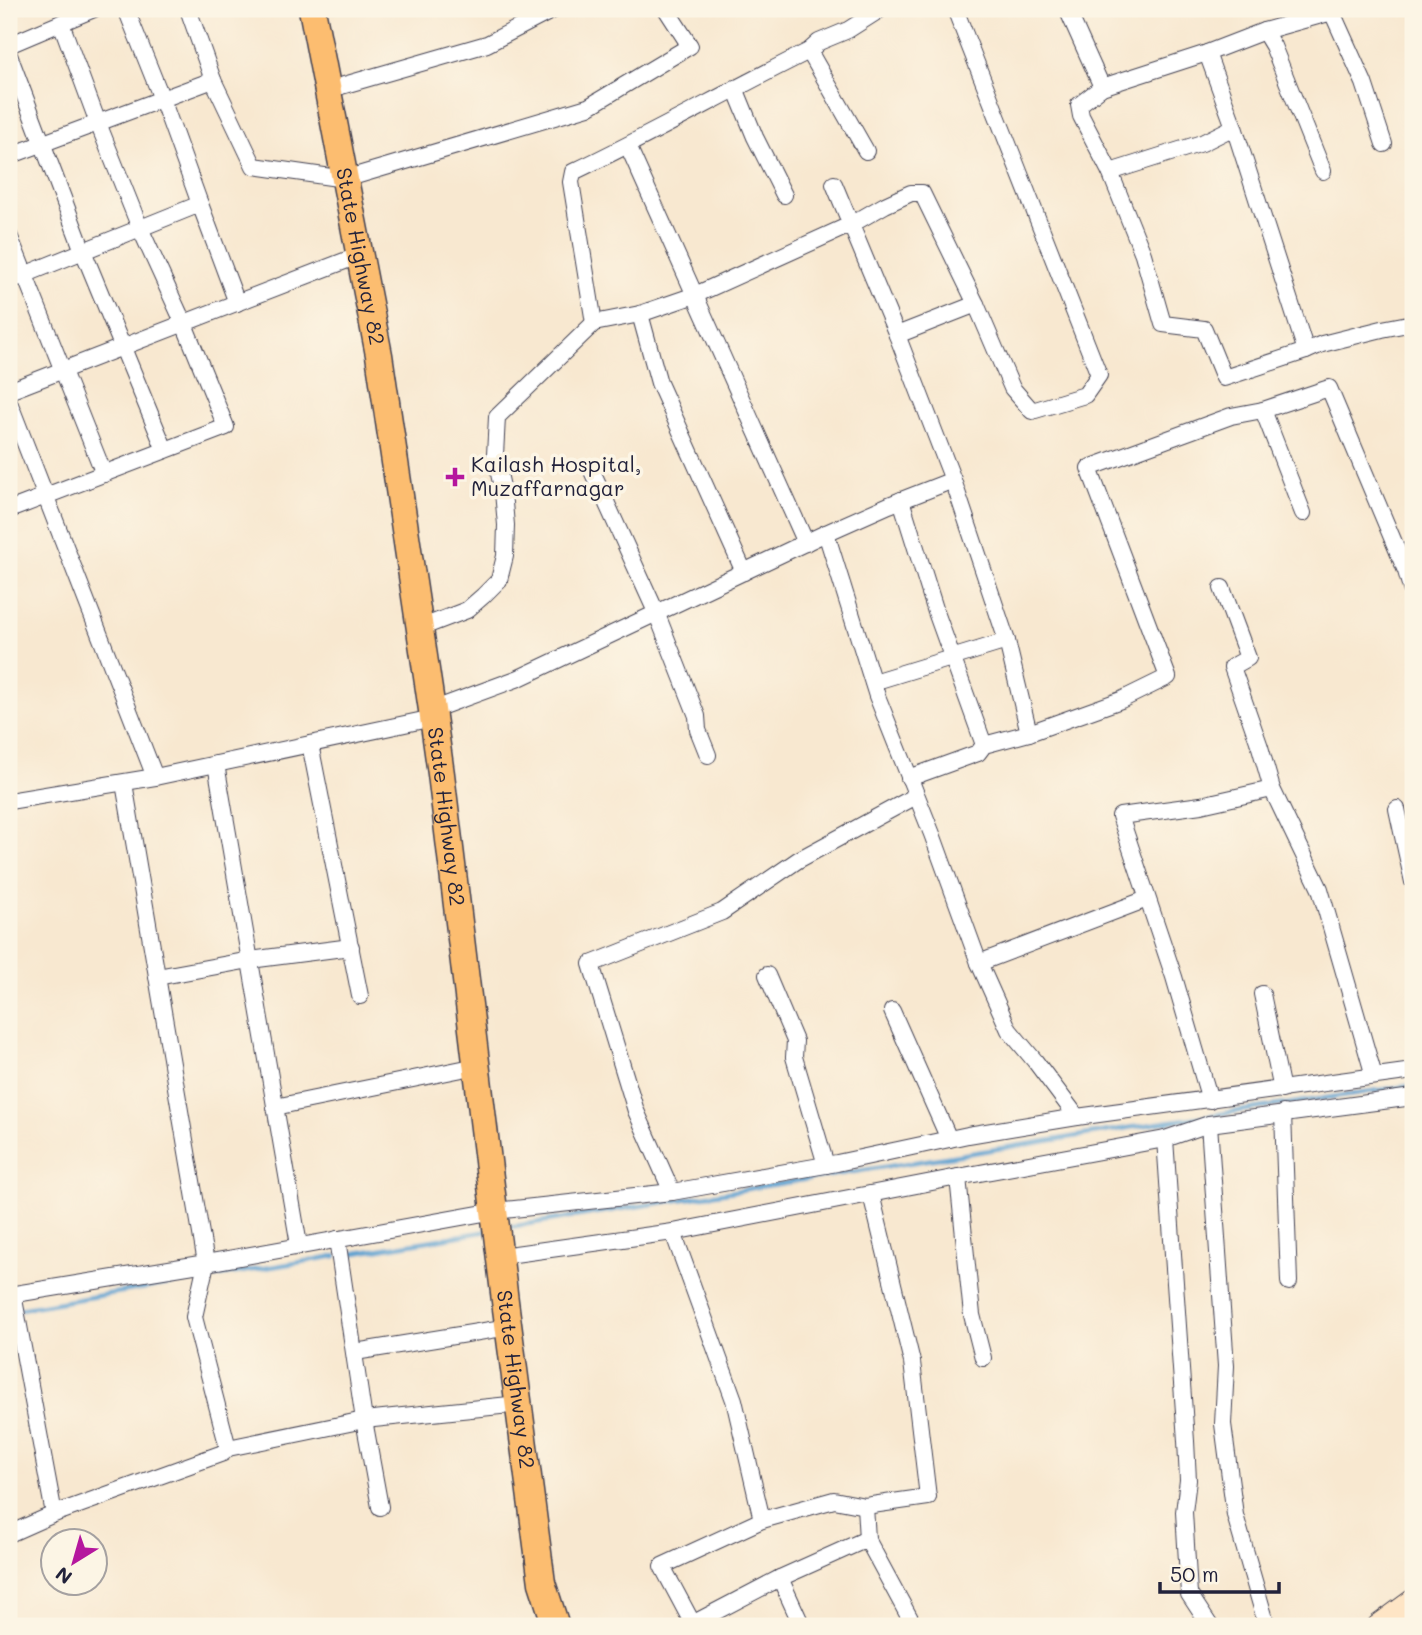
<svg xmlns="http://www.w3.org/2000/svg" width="1422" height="1635" font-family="Mali,sans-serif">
	<rect width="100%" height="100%" fill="#fcf5e5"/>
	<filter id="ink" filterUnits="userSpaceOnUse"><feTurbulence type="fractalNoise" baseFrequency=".0143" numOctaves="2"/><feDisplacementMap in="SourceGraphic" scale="14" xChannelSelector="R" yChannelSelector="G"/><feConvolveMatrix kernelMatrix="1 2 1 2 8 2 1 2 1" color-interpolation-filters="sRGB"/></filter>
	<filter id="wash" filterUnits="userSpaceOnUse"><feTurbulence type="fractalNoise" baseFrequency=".00686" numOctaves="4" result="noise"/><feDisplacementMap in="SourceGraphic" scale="28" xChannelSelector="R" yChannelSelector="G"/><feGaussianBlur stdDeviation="1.57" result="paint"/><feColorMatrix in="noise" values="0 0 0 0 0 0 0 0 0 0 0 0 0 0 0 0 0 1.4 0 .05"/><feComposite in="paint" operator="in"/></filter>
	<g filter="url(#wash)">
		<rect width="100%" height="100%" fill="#f8e8d0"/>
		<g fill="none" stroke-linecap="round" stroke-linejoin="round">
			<g stroke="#5ca1d1" stroke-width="4.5">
				<polyline points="503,1228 1159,1123 1413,1085"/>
				<polyline points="344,1255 488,1231"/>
				<polyline points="206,1278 336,1256"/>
				<polyline points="20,1309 198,1279"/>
			</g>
		</g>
	</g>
	<g filter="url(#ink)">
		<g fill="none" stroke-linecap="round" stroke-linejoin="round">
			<defs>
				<g id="minor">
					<polyline points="188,9 213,80 254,166 345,179 588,107 690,46 666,9"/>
					<polyline points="1067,9 1102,87"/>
					<polyline points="1264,31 1273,46 1323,171"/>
					<polyline points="9,45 94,9"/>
					<polyline points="809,51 866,151"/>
					<polyline points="1207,53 1234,127 1306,351"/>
					<polyline points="9,55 83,251 165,450"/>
					<polyline points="735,88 755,137 784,195"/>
					<polyline points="327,90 487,44 555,9"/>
					<polyline points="1384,144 1364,83 1332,12 1264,31 1207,53 1102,87 1079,105 1081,116 1110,172 1143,254 1163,324 1204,329 1224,378 1306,351 1322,344 1382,329 1413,323"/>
					<polyline points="628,146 806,543"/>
					<polyline points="9,156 213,80"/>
					<polyline points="1110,172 1202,143 1234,127"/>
					<polyline points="834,184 897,335 953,480"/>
					<polyline points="200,204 237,303"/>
					<polyline points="9,235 104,474"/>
					<polyline points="9,281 200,204 162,99 126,9"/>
					<polyline points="640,314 659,383 744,572"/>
					<path d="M594,323L571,182L573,172C653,134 730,90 809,51L819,42L848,30L881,9"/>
					<polyline points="897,335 976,304"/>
					<polyline points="9,391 360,255"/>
					<polyline points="9,402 155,777"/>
					<polyline points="1263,410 1303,513"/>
					<polyline points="592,471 656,612 697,716 698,730 708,755"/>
					<polyline points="901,500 936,612 984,745"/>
					<polyline points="9,510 226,427 184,324 140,228 98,123 61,23"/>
					<polyline points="826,533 889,505 953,480 1007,641 873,682"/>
					<polyline points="1222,588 1248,658 1232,667 1260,747 1272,789 1320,889 1374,1076"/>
					<polyline points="420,628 467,610 483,596 499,580 505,556 506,525 503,492 495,455 497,417 594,323 640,314 695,295 852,224 885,205 911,193 922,193 976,304 1012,388 1032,411 1085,395 1099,375 955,9"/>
					<polyline points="1007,641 1029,733"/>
					<polyline points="310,744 360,996"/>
					<polyline points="216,764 299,1245"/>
					<polyline points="909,778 978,753 984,745 1029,733 1121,700 1168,677 1089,468 1231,416 1263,410 1329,388 1406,571 1413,595"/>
					<polyline points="124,783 206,1263 194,1317 228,1448"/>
					<polyline points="9,801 155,777 433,718"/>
					<polyline points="1397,809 1413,882"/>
					<polyline points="979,963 1147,899"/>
					<polyline points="767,975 795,1041 794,1057 826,1165"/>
					<polyline points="157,977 250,960 351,947"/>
					<polyline points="1262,994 1282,1090"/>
					<polyline points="892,1011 949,1139"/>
					<polyline points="1210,1100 1174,977 1120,816 1201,805 1272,789"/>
					<polyline points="275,1107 477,1066"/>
					<polyline points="1283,1113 1289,1282"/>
					<polyline points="1077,1117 1413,1071"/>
					<polyline points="1209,1124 1226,1366 1223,1424 1235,1515 1267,1626"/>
					<polyline points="1165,1139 1186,1441 1188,1480 1184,1512 1189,1594 1210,1626"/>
					<polyline points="672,1192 636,1111 591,964 722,912 798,860 916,796"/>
					<polyline points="673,1232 958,1177"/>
					<polyline points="337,1239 364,1420 380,1507"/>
					<polyline points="500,1256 673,1232 734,1400 762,1520"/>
					<polyline points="13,1294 54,1514"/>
					<polyline points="9,1295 206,1263 495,1211 672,1192 837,1163 968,1135 1077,1117 1035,1061 1009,1030 979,963 932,834 877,696 826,533 519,678 432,710"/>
					<polyline points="355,1352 509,1327"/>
					<polyline points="983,1358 972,1315 958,1177 1165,1139 1209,1124 1413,1097"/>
					<polyline points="865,1506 867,1539 914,1626"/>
					<polyline points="9,1534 54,1514 223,1453 228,1448 364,1420 519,1404"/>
					<polyline points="780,1578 802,1626"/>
					<polyline points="694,1623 780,1578 867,1539"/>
					<polyline points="694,1626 662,1566 762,1520 834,1500 865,1506 928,1497 912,1362 871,1194"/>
				</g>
				<polyline id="secondary" points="1379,1626 1413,1601"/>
				<g id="primary">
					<path id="s1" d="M312,9L379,355L432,710L441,774L505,1301L542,1583L556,1626"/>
				</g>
			</defs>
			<use href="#minor" stroke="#424051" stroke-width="18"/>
			<use href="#secondary" stroke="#424051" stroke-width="25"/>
			<use href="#primary" stroke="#424051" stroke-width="29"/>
			<use href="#minor" stroke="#fff" stroke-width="16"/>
			<use href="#secondary" stroke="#fee5c5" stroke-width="23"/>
			<use href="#primary" stroke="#fcbd6f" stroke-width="26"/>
		</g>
	</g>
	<path fill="#b5179e" stroke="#fcf5e5" stroke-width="2.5" d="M451.5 466.5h7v7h7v7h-7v7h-7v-7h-7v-7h7z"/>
	<g text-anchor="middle" stroke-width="7" stroke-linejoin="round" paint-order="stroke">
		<g font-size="21" fill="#22223b" stroke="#fcf5e5">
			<text dy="7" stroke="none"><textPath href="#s1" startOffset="252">State Highway 82</textPath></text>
			<text dy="7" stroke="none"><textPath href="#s1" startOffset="819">State Highway 82</textPath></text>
			<text dy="7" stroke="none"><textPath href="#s1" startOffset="1386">State Highway 82</textPath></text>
		</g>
		<g font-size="21" fill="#22223b" stroke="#fcf5e5" text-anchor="start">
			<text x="471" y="472">Kailash Hospital,<tspan x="471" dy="24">Muzaffarnagar</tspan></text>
		</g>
	</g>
	<rect width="1422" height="1635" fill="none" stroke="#fcf5e5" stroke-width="35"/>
	<g transform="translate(74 1562) rotate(217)"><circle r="33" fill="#fcf5e5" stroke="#a5a1a1" stroke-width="2"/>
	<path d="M0-5L12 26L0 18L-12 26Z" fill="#b5179e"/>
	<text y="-10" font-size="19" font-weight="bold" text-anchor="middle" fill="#22223b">N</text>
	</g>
	<path d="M1160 1582v10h119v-10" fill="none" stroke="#22223b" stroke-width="3.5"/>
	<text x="1170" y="1582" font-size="21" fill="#22223b" stroke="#fcf5e5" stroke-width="5" paint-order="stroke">50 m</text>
</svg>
